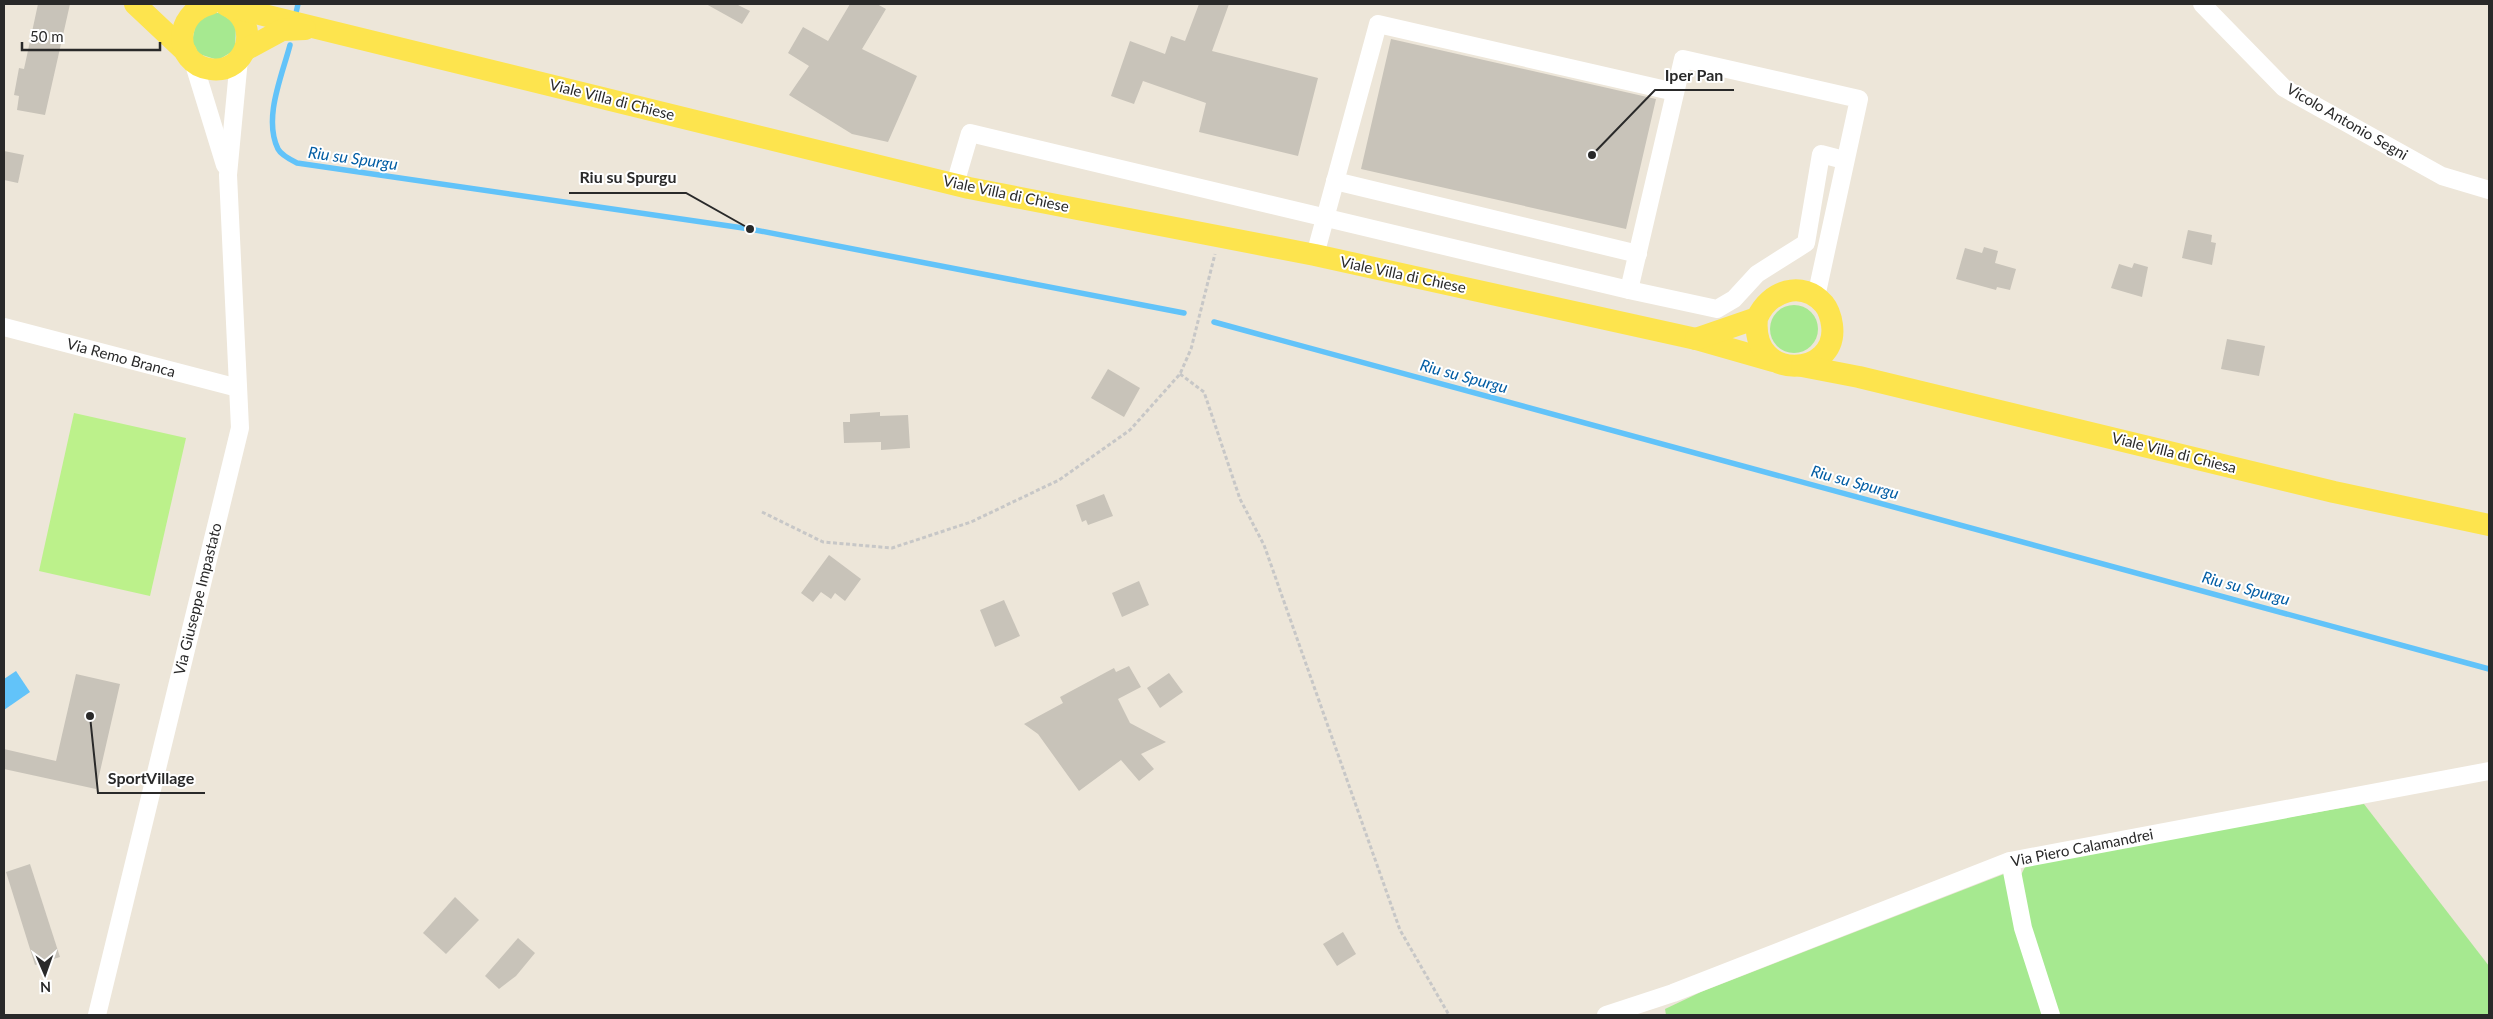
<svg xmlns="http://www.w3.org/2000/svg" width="2493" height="1019" font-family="Lato,sans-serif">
	<rect width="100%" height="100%" fill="#ede6d9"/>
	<g fill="#a6e990">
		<polygon points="213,13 220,13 236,24 235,50 218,60 199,54 192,42 196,22"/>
		<circle cx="1794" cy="329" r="24"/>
		<polygon points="2364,804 2489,966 2489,1015 2059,1015 2033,940 2021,875 2025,867 2113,848"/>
		<polygon points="2004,874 2044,1015 1666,1015 1665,1009 1701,992"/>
	</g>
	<polygon fill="#bcf18b" points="74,413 186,438 150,596 39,571"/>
	<polygon fill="#62c3f9" points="16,671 30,692 4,710 4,679"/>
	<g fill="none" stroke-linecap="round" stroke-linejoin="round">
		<g stroke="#62c3f9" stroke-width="5.5">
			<polyline points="296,13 298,4"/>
			<path d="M290,45C282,76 263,118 278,149C281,155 291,160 297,163L750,229L1184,313"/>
			<polyline points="1214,322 2489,669"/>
		</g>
	</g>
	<g fill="#c8c3b9">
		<polygon points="38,4 70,4 45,115 17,110 19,96 14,95 19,68 24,69"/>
		<polygon points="706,4 736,4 750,11 742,24"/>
		<polygon points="850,4 877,4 886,9 862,49 917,76 888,142 852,134 789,95 809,66 788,53 803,27 828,41"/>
		<polygon points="1199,4 1229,4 1212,51 1318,78 1298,156 1199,132 1206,103 1143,81 1134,104 1111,96 1130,41 1165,54 1171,36 1185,41"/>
		<polygon points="1391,39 1656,99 1626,229 1361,169"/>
		<polygon points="4,151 24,155 18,183 4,180"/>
		<polygon points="2188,230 2212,235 2211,242 2216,243 2212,265 2182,258"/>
		<polygon points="1984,247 1998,251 1995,263 2016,269 2010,290 1997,287 1996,290 1956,279 1965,248 1982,253"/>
		<polygon points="2134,263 2148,267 2142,297 2111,288 2119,264 2132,268"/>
		<polygon points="2227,339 2265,346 2259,376 2221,369"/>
		<polygon points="1108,369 1140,388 1124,417 1091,398"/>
		<polygon points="880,412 880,416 908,415 910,448 881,450 881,442 844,443 843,422 850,422 850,414"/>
		<polygon points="1104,494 1113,516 1088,525 1086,520 1082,522 1076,505"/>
		<polygon points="829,555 861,579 845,601 835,593 831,599 821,592 813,602 801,593"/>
		<polygon points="1139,581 1149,605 1122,617 1112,593"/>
		<polygon points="1004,600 1020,636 995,647 980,610"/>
		<polygon points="1129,666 1141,687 1118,699 1130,723 1166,742 1141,754 1154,769 1139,781 1121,760 1079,791 1038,734 1024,724 1063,703 1060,697 1114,668 1116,672"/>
		<polygon points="1169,673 1183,692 1160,708 1147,688"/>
		<polygon points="76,674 120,684 96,789 4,769 4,749 56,761"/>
		<polygon points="30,864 60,957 35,965 6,872"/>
		<polygon points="455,897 479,920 446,954 423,933"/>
		<polygon points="1343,932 1356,954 1337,966 1323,944"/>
		<polygon points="518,938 535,953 516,976 499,989 485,976"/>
	</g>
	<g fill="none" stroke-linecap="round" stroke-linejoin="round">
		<g stroke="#c7c7c7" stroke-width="3" stroke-dasharray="4 2.5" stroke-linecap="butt">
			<polyline points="1180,374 1204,392 1240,499 1264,545 1400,930 1449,1015"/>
			<polyline points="762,512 823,542 892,548 971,522 1059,480 1130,430 1180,374 1191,349 1215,254"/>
		</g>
		<g stroke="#fff" stroke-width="18">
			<polyline points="2202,4 2284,88 2442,176 2489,190"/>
			<polyline points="193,61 225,165"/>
			<polyline points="1335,181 1638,254"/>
			<polyline points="955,184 970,133 1629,290 1717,309 1734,299 1757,274 1806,243 1821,154 1844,160"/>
			<polyline points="1315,255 1378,24 1675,92"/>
			<polyline points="1629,290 1683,59 1859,99 1816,297"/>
			<polyline points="4,327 238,388"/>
			<polyline points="2010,861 2023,928 2051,1015"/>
			<polyline points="97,1015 240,428 228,175 239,59"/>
			<polyline points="1606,1015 1673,993 2010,861 2489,771"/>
		</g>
		<g stroke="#fde44e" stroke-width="22">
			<polyline points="135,4 186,52"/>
			<path d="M210,4C174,13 172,63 210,69C249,75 262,20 226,5"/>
			<polyline points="231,7 969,188 1315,255 1696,339 1773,361"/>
			<polyline points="245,50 282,30 305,29"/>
			<path d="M1696,339L1757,318C1769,291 1802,279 1824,304C1829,310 1831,318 1832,325C1839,377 1750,384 1757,318"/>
			<polyline points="1802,366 1859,377 2334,492 2489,525"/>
		</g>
	</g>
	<g text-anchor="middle" stroke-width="4" stroke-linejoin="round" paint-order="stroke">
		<g font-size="15" fill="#292929" stroke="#fff">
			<text transform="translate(612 100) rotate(14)" y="5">Viale Villa di Chiese</text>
			<text transform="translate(2347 122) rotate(30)" y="5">Vicolo Antonio Segni</text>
			<text transform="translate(1006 194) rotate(12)" y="5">Viale Villa di Chiese</text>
			<text transform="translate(1403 275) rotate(12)" y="5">Viale Villa di Chiese</text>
			<text transform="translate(121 358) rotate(15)" y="5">Via Remo Branca</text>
			<text transform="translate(2174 453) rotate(14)" y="5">Viale Villa di Chiesa</text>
			<text transform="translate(198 599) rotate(-76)" y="5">Via Giuseppe Impastato</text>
			<text transform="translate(2082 848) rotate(-11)" y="5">Via Piero Calamandrei</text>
		</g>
		<g font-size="16" font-style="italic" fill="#025da4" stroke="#fff">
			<text transform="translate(353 158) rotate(8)" y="6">Riu su Spurgu</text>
			<text transform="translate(1464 376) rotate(15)" y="6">Riu su Spurgu</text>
			<text transform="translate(1855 482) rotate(15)" y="6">Riu su Spurgu</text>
			<text transform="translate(2246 588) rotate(15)" y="6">Riu su Spurgu</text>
		</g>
	</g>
	<path fill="none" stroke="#292929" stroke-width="2" d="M1592 155L1655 90H1734M750 229L686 193H569M90 716L98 793H205"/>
	<g fill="#292929" stroke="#fff" stroke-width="2">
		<circle cx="1592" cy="155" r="5"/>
		<circle cx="750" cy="229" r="5"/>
		<circle cx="90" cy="716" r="5"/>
	</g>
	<g font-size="16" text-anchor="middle" font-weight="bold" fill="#292929" stroke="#fff" stroke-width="4" stroke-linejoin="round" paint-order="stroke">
		<text x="1694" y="81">Iper Pan</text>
		<text x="628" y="183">Riu su Spurgu</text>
		<text x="151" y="784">SportVillage</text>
	</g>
	<rect width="2493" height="1019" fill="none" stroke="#292929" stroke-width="10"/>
	<g transform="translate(45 974) rotate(178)" stroke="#ffffff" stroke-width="4" paint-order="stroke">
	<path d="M0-4L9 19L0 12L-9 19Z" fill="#292929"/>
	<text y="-8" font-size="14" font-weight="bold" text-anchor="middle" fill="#292929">N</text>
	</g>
	<path d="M22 42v8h138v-8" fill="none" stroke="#292929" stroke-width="2.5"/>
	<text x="30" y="42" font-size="15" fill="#292929" stroke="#ffffff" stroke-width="4" paint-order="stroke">50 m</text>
</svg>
